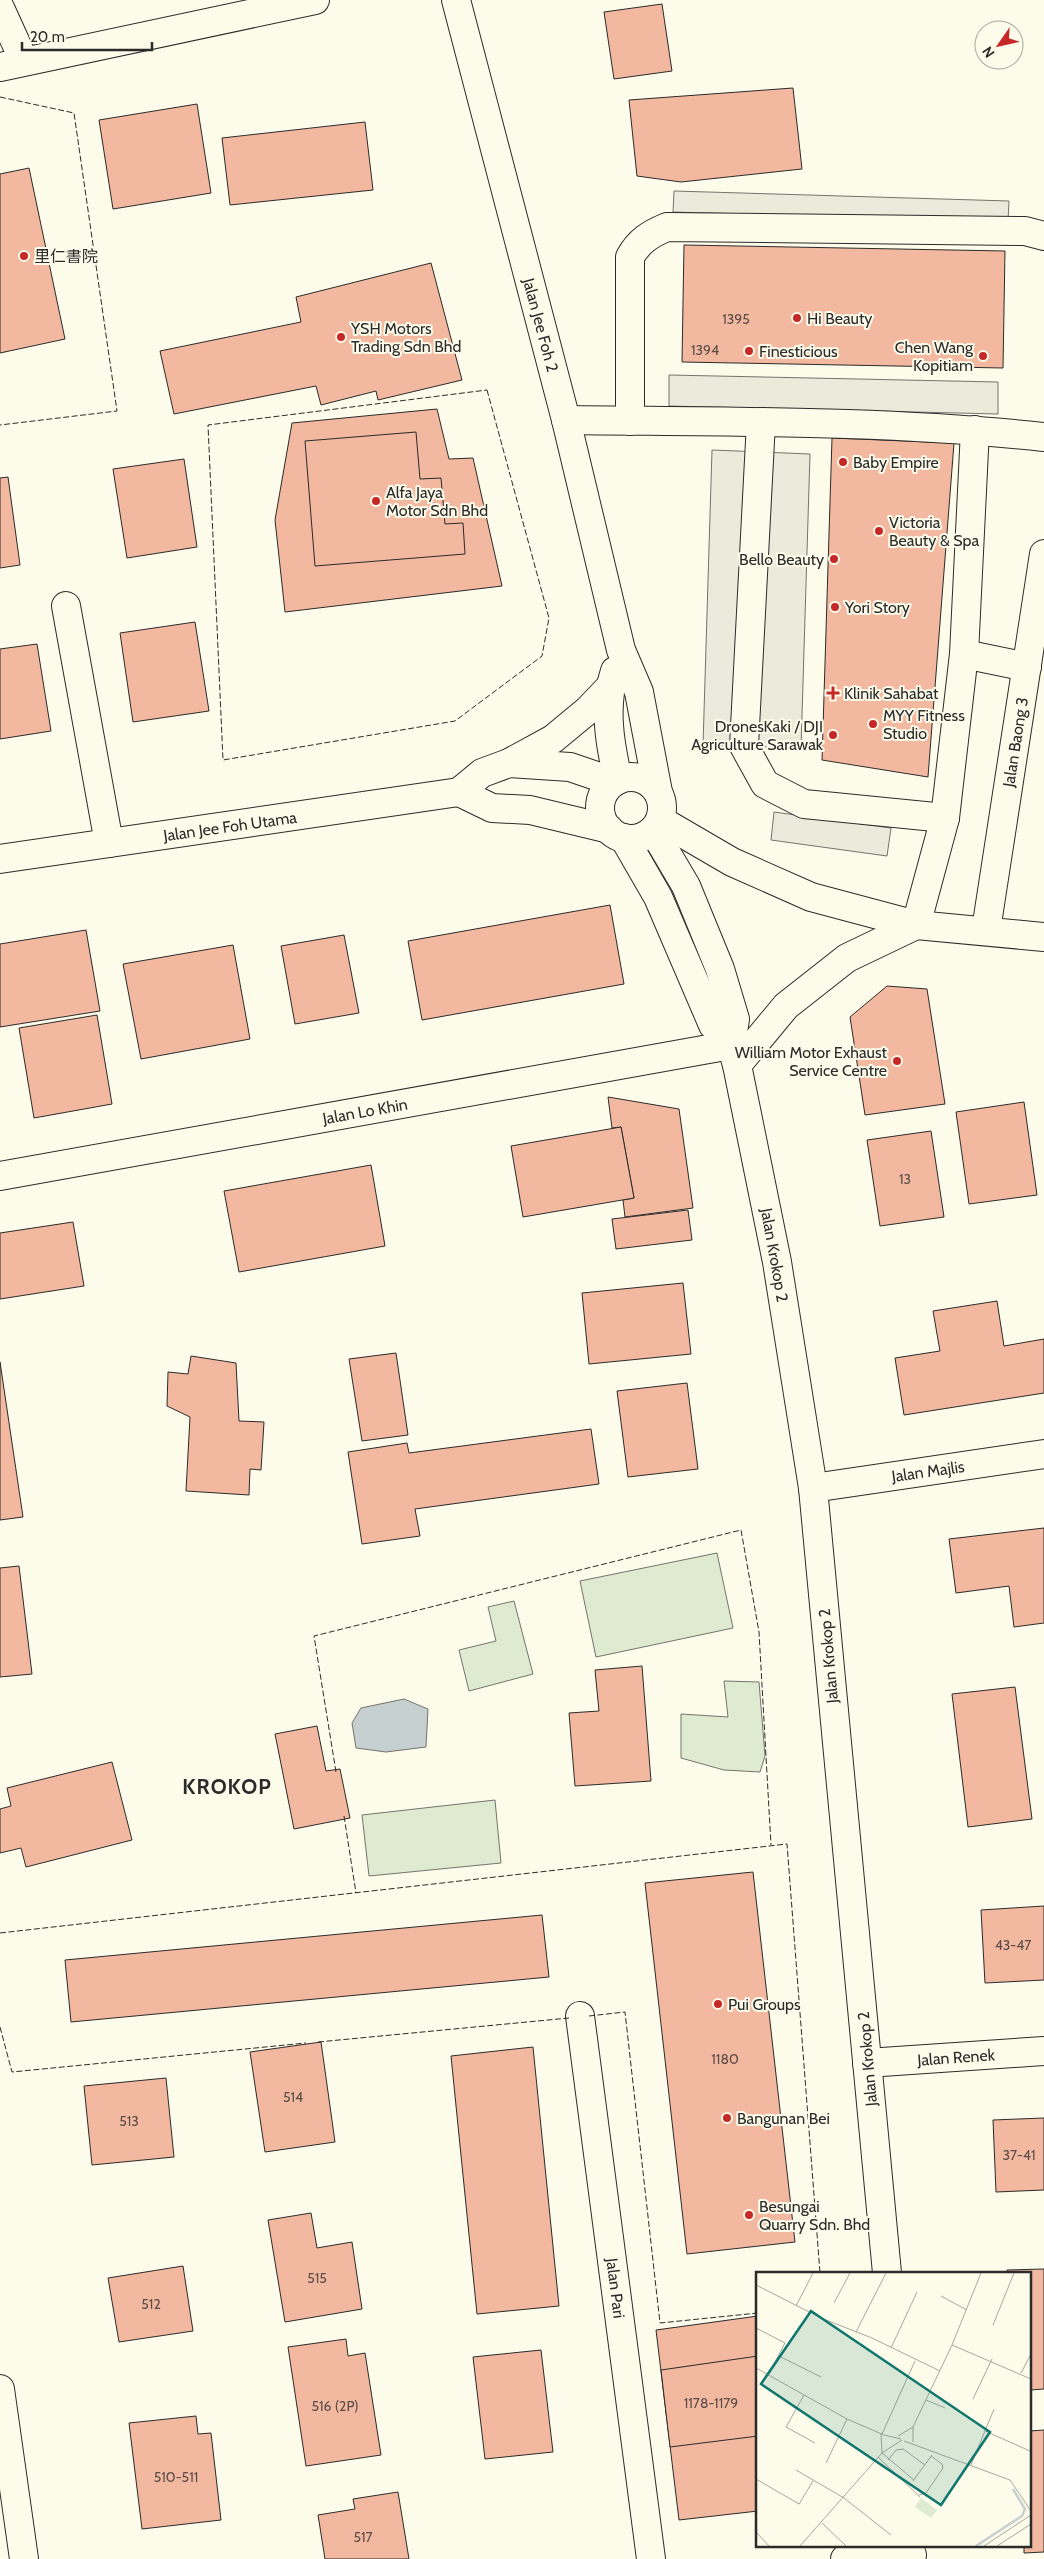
<svg xmlns="http://www.w3.org/2000/svg" width="1044" height="2559" font-family="Cabin,'Noto Sans SC',sans-serif">
	<rect width="100%" height="100%" fill="#fdfbea"/>
	<g fill="#deebd1" stroke="#74746e">
		<polygon points="717,1553 733,1628 596,1657 580,1581"/>
		<polygon points="514,1601 533,1674 469,1691 459,1650 496,1641 488,1607"/>
		<polygon points="724,1681 759,1682 765,1756 760,1772 724,1770 681,1758 681,1714 728,1717"/>
		<polygon points="495,1800 501,1863 369,1876 362,1815"/>
	</g>
	<g fill="#eceadb" stroke="#74746e">
		<polygon points="674,191 1009,201 1008,221 673,212"/>
		<polygon points="669,375 998,382 998,414 669,406"/>
		<polygon points="712,450 810,454 801,748 703,745"/>
		<polygon points="774,812 891,828 887,856 771,840"/>
	</g>
	<polygon fill="#c7d0d0" stroke="#74746e" points="404,1699 428,1709 426,1747 386,1752 356,1748 352,1723 361,1708"/>
	<g fill="#f2b8a0" stroke="#2b2b2b">
		<polygon points="662,4 672,71 614,79 604,12"/>
		<polygon points="793,88 802,169 681,182 637,176 629,100"/>
		<polygon points="197,104 211,193 113,209 99,120"/>
		<polygon points="365,122 373,190 230,205 222,138"/>
		<polygon points="29,168 65,339 0,353 0,174"/>
		<polygon points="684,245 1005,251 1003,368 682,362"/>
		<polygon points="431,263 462,380 378,400 376,391 321,405 316,386 174,414 160,351 301,322 296,297"/>
		<polygon points="437,409 449,459 473,458 502,586 285,612 275,520 292,423"/>
		<polygon points="416,432 420,479 441,478 445,524 463,523 465,554 315,566 305,441"/>
		<polygon points="832,438 954,443 928,777 822,760"/>
		<polygon points="184,459 197,547 127,558 113,469"/>
		<polygon points="8,477 20,565 0,568 0,478"/>
		<polygon points="195,622 209,711 133,722 120,633"/>
		<polygon points="37,644 51,731 0,739 0,649"/>
		<polygon points="610,905 624,984 422,1020 408,941"/>
		<polygon points="86,930 100,1011 0,1027 0,944"/>
		<polygon points="344,935 359,1013 295,1024 281,946"/>
		<polygon points="233,945 250,1039 141,1059 123,964"/>
		<polygon points="887,986 927,989 945,1104 865,1115 850,1017"/>
		<polygon points="97,1015 112,1104 34,1118 19,1028"/>
		<polygon points="608,1097 679,1109 693,1208 625,1217 623,1200 634,1198 621,1127 612,1128"/>
		<polygon points="1024,1102 1037,1195 969,1204 956,1112"/>
		<polygon points="621,1127 634,1198 523,1217 511,1146"/>
		<polygon points="931,1131 944,1217 880,1226 867,1140"/>
		<polygon points="371,1165 385,1246 239,1272 224,1191"/>
		<polygon points="688,1210 692,1240 616,1249 612,1219"/>
		<polygon points="73,1222 84,1286 0,1299 0,1233"/>
		<polygon points="683,1283 691,1354 589,1364 582,1293"/>
		<polygon points="997,1301 1004,1346 1044,1339 1044,1393 904,1415 895,1358 940,1351 933,1311"/>
		<polygon points="396,1353 408,1435 362,1441 349,1359"/>
		<polygon points="191,1356 236,1363 239,1421 264,1422 261,1470 250,1469 249,1495 186,1491 190,1417 167,1406 168,1372 188,1374"/>
		<polygon points="0,1362 23,1517 0,1520"/>
		<polygon points="687,1383 698,1469 628,1477 617,1391"/>
		<polygon points="591,1429 599,1484 415,1509 420,1536 362,1544 348,1452 407,1443 409,1453"/>
		<polygon points="1044,1528 1044,1623 1014,1627 1009,1586 956,1593 949,1539"/>
		<polygon points="19,1566 32,1674 0,1677 0,1568"/>
		<polygon points="642,1666 651,1781 575,1786 569,1713 599,1711 595,1670"/>
		<polygon points="1015,1687 1032,1819 968,1827 952,1694"/>
		<polygon points="317,1726 326,1771 340,1769 350,1818 294,1829 275,1734"/>
		<polygon points="112,1762 132,1840 26,1867 21,1848 0,1853 0,1809 11,1806 7,1788"/>
		<polygon points="753,1872 795,2242 687,2254 645,1883"/>
		<polygon points="1044,1906 1044,1980 985,1983 981,1910"/>
		<polygon points="542,1915 549,1977 71,2022 65,1960"/>
		<polygon points="321,2042 335,2142 265,2152 250,2052"/>
		<polygon points="533,2047 559,2306 477,2314 451,2056"/>
		<polygon points="166,2078 174,2157 92,2165 84,2086"/>
		<polygon points="1044,2118 1044,2190 996,2192 993,2120"/>
		<polygon points="311,2213 317,2248 352,2242 362,2309 285,2322 268,2220"/>
		<polygon points="183,2266 193,2331 119,2342 108,2278"/>
		<polygon points="1044,2269 1044,2389 1030,2390 1030,2273 1007,2273 1007,2270"/>
		<polygon points="758,2316 758,2511 679,2520 656,2330"/>
		<polygon points="346,2339 348,2356 365,2353 381,2455 306,2466 288,2347"/>
		<polygon points="541,2350 553,2452 485,2459 473,2357"/>
		<polygon points="758,2356 758,2436 670,2447 661,2370"/>
		<polygon points="196,2416 198,2434 211,2433 221,2520 142,2529 129,2423"/>
		<polygon points="1044,2430 1044,2552 1024,2553 1024,2545 1030,2545 1030,2431"/>
		<polygon points="398,2492 409,2559 325,2559 318,2515 355,2509 353,2499"/>
	</g>
	<g fill="none" stroke-linecap="round" stroke-linejoin="round">
		<defs>
			<g id="minor">
				<polyline points="456,0 566,420 621,650 639,692 658,792"/>
				<polyline points="0,8 24,61"/>
				<polyline points="0,67 315,0"/>
				<path d="M566,420C725,422 886,420 1044,437"/>
				<path d="M630,421V257C639,241 650,234 667,227L1025,231L1044,236"/>
				<polyline points="761,422 744,746 765,784 804,804 945,818"/>
				<polyline points="66,606 109,843"/>
				<polyline points="964,654 1027,667"/>
				<path d="M615,671C603,707 610,744 618,780"/>
				<polyline points="653,830 686,886 720,969 735,1019 731,1045"/>
				<polyline points="624,838 658,897 713,1025 731,1045 737,1065 777,1262 813,1488 887,2273"/>
				<polyline points="916,925 945,818 964,654 975,430"/>
				<polyline points="986,930 1044,554"/>
				<polyline points="0,1176 731,1045"/>
				<polyline points="813,1488 1044,1454"/>
				<polyline points="580,2016 651,2559"/>
				<polyline points="867,2063 1044,2051"/>
				<polyline points="0,2389 24,2559"/>
				<polyline points="845,2559 912,2555"/>
			</g>
			<g id="tertiary">
				<polyline points="509,763 570,767 614,782"/>
				<circle cx="631" cy="808" r="31"/>
				<polyline points="459,792 482,773 509,763 553,739 588,710 609,688"/>
				<polyline points="459,792 492,808 530,810 609,829"/>
				<polyline points="660,820 732,862 811,897 916,925 1044,937"/>
				<polyline points="0,859 459,792"/>
				<polyline points="737,1065 786,1006 847,958 916,925"/>
			</g>
		</defs>
		<use href="#minor" stroke="#2b2b2b" stroke-width="30"/>
		<use href="#tertiary" stroke="#2b2b2b" stroke-width="30"/>
		<use href="#minor" stroke="#fdfbea" stroke-width="28"/>
		<use href="#tertiary" stroke="#fdfbea" stroke-width="28"/>
		<g stroke="#2b2b2b" stroke-width="1" stroke-dasharray="6 2.5" stroke-linecap="butt">
			<polyline points="0,97 74,113 117,411 0,425"/>
			<polygon points="487,390 549,618 542,656 455,721 223,760 208,425"/>
			<polyline points="336,1772 314,1636 741,1530 759,1632 771,1845"/>
			<polyline points="344,1816 356,1893"/>
			<polyline points="0,1933 787,1844 820,2273"/>
			<polyline points="589,2016 625,2012 660,2323 758,2313"/>
			<polyline points="0,2027 12,2072 306,2043"/>
			<polyline points="318,2042 569,2018"/>
		</g>
	</g>
	<g fill="#c62828" stroke="#fdfbea" stroke-width="2">
		<circle cx="24" cy="256" r="5"/>
		<circle cx="797" cy="318" r="5"/>
		<circle cx="341" cy="337" r="5"/>
		<circle cx="749" cy="351" r="5"/>
		<circle cx="983" cy="356" r="5"/>
		<circle cx="843" cy="462" r="5"/>
		<circle cx="376" cy="501" r="5"/>
		<circle cx="879" cy="531" r="5"/>
		<circle cx="834" cy="559" r="5"/>
		<circle cx="835" cy="607" r="5"/>
		<path d="M830.5 685.5h5v5h5v5h-5v5h-5v-5h-5v-5h5z"/>
		<circle cx="873" cy="724" r="5"/>
		<circle cx="833" cy="735" r="5"/>
		<circle cx="897" cy="1061" r="5"/>
		<circle cx="718" cy="2004" r="5"/>
		<circle cx="727" cy="2118" r="5"/>
		<circle cx="749" cy="2215" r="5"/>
	</g>
	<g text-anchor="middle" stroke-width="4" stroke-linejoin="round" paint-order="stroke">
		<g font-size="14" fill="#5d4e48">
			<text x="736" y="324">1395</text>
			<text x="705" y="355">1394</text>
			<text x="905" y="1184">13</text>
			<text x="1013" y="1950">43-47</text>
			<text x="725" y="2064">1180</text>
			<text x="293" y="2102">514</text>
			<text x="129" y="2126">513</text>
			<text x="1019" y="2160">37-41</text>
			<text x="317" y="2283">515</text>
			<text x="151" y="2309">512</text>
			<text x="711" y="2408">1178-1179</text>
			<text x="335" y="2411">516 (2P)</text>
			<text x="176" y="2482">510-511</text>
			<text x="363" y="2542">517</text>
		</g>
		<g font-size="16" fill="#2b2b2b" stroke="#fdfbea" text-anchor="start">
			<text x="34" y="262">里仁書院</text>
			<text x="807" y="324">Hi Beauty</text>
			<text x="351" y="334">YSH Motors<tspan x="351" dy="18">Trading Sdn Bhd</tspan></text>
			<text x="973" y="353" text-anchor="end">Chen Wang<tspan x="973" dy="18">Kopitiam</tspan></text>
			<text x="759" y="357">Finesticious</text>
			<text x="853" y="468">Baby Empire</text>
			<text x="386" y="498">Alfa Jaya<tspan x="386" dy="18">Motor Sdn Bhd</tspan></text>
			<text x="889" y="528">Victoria<tspan x="889" dy="18">Beauty &amp; Spa</tspan></text>
			<text x="824" y="565" text-anchor="end">Bello Beauty</text>
			<text x="845" y="613">Yori Story</text>
			<text x="844" y="699">Klinik Sahabat</text>
			<text x="883" y="721">MYY Fitness<tspan x="883" dy="18">Studio</tspan></text>
			<text x="823" y="732" text-anchor="end">DronesKaki / DJI<tspan x="823" dy="18">Agriculture Sarawak</tspan></text>
			<text x="887" y="1058" text-anchor="end">William Motor Exhaust<tspan x="887" dy="18">Service Centre</tspan></text>
			<text x="728" y="2010">Pui Groups</text>
			<text x="737" y="2124">Bangunan Bei</text>
			<text x="759" y="2212">Besungai<tspan x="759" dy="18">Quarry Sdn. Bhd</tspan></text>
		</g>
		<g font-size="16" fill="#2b2b2b" stroke="#fdfbea">
			<text transform="translate(541 325) rotate(75)" y="6">Jalan Jee Foh 2</text>
			<text transform="translate(1015 742) rotate(-81)" y="6">Jalan Baong 3</text>
			<text transform="translate(230 826) rotate(-8)" y="6">Jalan Jee Foh Utama</text>
			<text transform="translate(365 1111) rotate(-10)" y="6">Jalan Lo Khin</text>
			<text transform="translate(775 1255) rotate(80)" y="6">Jalan Krokop 2</text>
			<text transform="translate(928 1471) rotate(-8)" y="6">Jalan Majlis</text>
			<text transform="translate(828 1656) rotate(-95)" y="6">Jalan Krokop 2</text>
			<text transform="translate(956 2057) rotate(-4)" y="6">Jalan Renek</text>
			<text transform="translate(867 2059) rotate(-95)" y="6">Jalan Krokop 2</text>
			<text transform="translate(616 2288) rotate(83)" y="6">Jalan Pari</text>
		</g>
		<g font-size="21" font-weight="bold" letter-spacing="1" fill="#2b2b2b" stroke="#fdfbea">
			<text x="227" y="1794">KROKOP</text>
		</g>
	</g>
	<g transform="translate(756 2272)">
		<rect width="275" height="275" fill="#fdfbea"/>
		<path d="M165,226L181,238L175,246L159,235Z" fill="#deebd1"/>
		<path fill="none" stroke="#c7d0d0" stroke-width="2.5" d="M220,274L266,244L269,237L257,217"/>
		<path fill="none" stroke="#a9a89e" stroke-width="1" d="M0,13L65,46L116,66L184,99M185,24L211,38M78,31L94,1M40,34L57,1M237,53L258,1M0,56L29,71L12,103M100,60L130,1M196,73L275,107M135,76L161,20M23,84L65,105M0,96L91,147L128,163L145,167M265,101L275,82M48,123L30,155L59,171M217,127L236,87M170,128L189,136M229,159L274,179M125,161L126,181L158,208M126,162L159,89M142,164L157,155M148,169L254,208L275,239M157,170V155L196,73L225,1M122,185L164,225M132,188L140,178L147,177L169,193M70,191L91,147M215,193L238,137M40,198L88,226L135,263M0,207L43,232L57,209M157,209L176,183M163,223L170,221L187,196L186,192L175,184M66,251L90,274M0,260L13,274M44,274L126,181L146,168M228,274L275,243M241,274L275,252"/>
		<path fill="#0f766e" fill-opacity="0.15" stroke="#0f766e" stroke-width="2.5" d="M55,39L234,160L185,233L5,112Z"/>
		<rect width="275" height="275" fill="none" stroke="#2b2b2b" stroke-width="2.5"/>
	</g>
	<g transform="translate(999 45) rotate(236)"><circle r="24" fill="#fdfbea" stroke="#a9a89e"/>
	<path d="M0-4L9 19L0 12L-9 19Z" fill="#c62828"/>
	<text y="-8" font-size="14" font-weight="bold" text-anchor="middle" fill="#2b2b2b">N</text>
	</g>
	<path d="M22 42v8h130v-8" fill="none" stroke="#2b2b2b" stroke-width="2.5"/>
	<text x="30" y="42" font-size="15" fill="#2b2b2b" stroke="#fdfbea" stroke-width="4" paint-order="stroke">20 m</text>
</svg>
